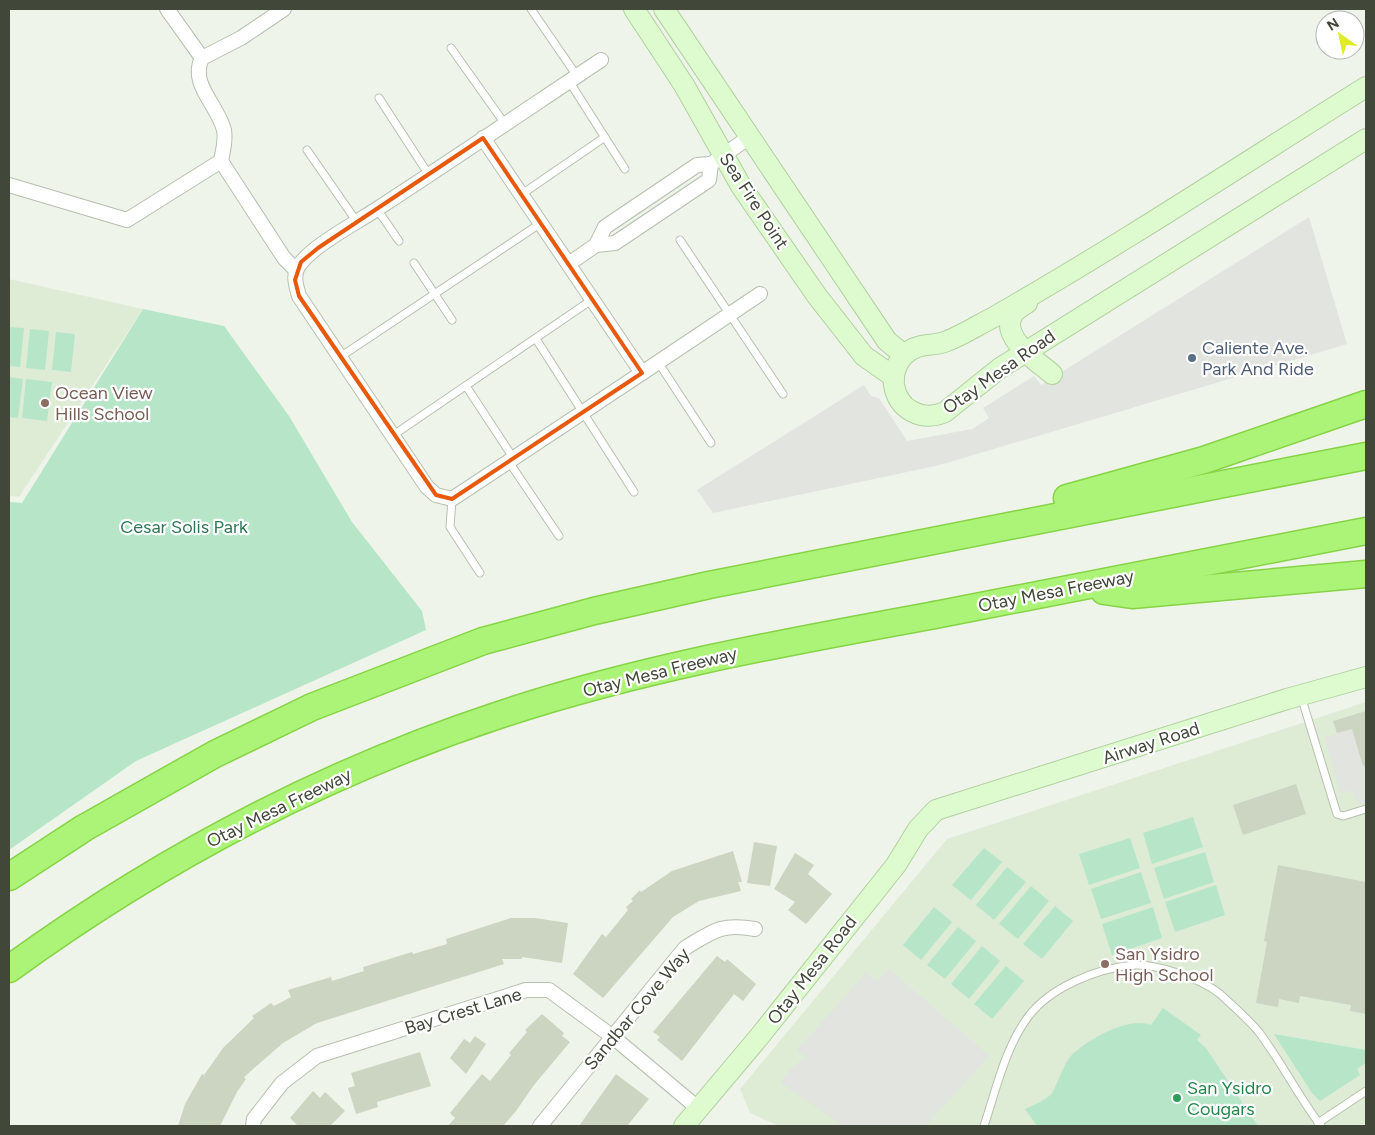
<svg xmlns="http://www.w3.org/2000/svg" width="1375" height="1135" font-family="Figtree,sans-serif">
	<rect width="100%" height="100%" fill="#eff4eb"/>
	<g fill="#deecd6">
		<polygon points="9,279 143,309 19,497 9,496"/>
		<polygon points="1366,702 1366,1126 779,1126 750,1113 740,1089 947,839"/>
	</g>
	<g fill="#b7e5c8">
		<polygon points="143,309 224,326 289,416 352,522 422,611 426,630 136,761 9,850 9,502 22,503"/>
		<polygon points="9,327 24,328 20,367 9,366"/>
		<polygon points="30,329 49,331 45,370 26,368"/>
		<polygon points="56,332 75,334 71,372 52,370"/>
		<polygon points="9,377 23,379 18,418 9,417"/>
		<polygon points="26,379 52,382 47,421 22,418"/>
		<polygon points="1193,817 1203,847 1152,864 1143,833"/>
		<polygon points="1130,838 1140,868 1089,885 1079,854"/>
		<polygon points="984,848 1002,862 971,900 952,885"/>
		<polygon points="1205,852 1214,882 1164,899 1154,868"/>
		<polygon points="1007,867 1026,882 994,920 976,905"/>
		<polygon points="1141,872 1151,903 1101,919 1091,889"/>
		<polygon points="1216,885 1225,915 1175,932 1165,902"/>
		<polygon points="1031,886 1049,901 1018,939 999,924"/>
		<polygon points="1055,906 1073,921 1042,959 1023,944"/>
		<polygon points="934,907 952,922 921,960 903,945"/>
		<polygon points="1153,907 1162,938 1112,955 1102,924"/>
		<polygon points="958,927 976,941 945,979 927,965"/>
		<polygon points="982,946 1000,961 969,999 951,984"/>
		<polygon points="1006,966 1024,981 992,1019 974,1004"/>
		<path d="M1163,1008L1201,1035L1197,1040L1206,1048L1258,1126H1037L1025,1109C1033,1105 1047,1100 1052,1093C1059,1082 1062,1066 1071,1056C1086,1040 1129,1016 1151,1025Z"/>
		<polygon points="1274,1034 1366,1050 1366,1063 1357,1069 1360,1075 1320,1101 1312,1093"/>
	</g>
	<g fill="#e1e4df">
		<polygon points="1309,217 1347,344 940,465 713,513 697,490 864,385 871,396 879,398 907,441 972,429 989,418 983,408 1034,376 1041,385"/>
		<polygon points="1366,711 1366,803 1358,805 1353,790 1340,793 1325,737 1337,733 1333,721"/>
		<polygon points="889,969 989,1056 925,1126 843,1126 781,1083 788,1072 805,1057 797,1050 866,973 877,981"/>
	</g>
	<g fill="#cbd5c1">
		<polygon points="1366,711 1366,765 1363,766 1352,729 1337,733 1333,721"/>
		<polygon points="1296,784 1306,814 1243,835 1233,805"/>
		<polygon points="754,842 777,846 770,886 747,883"/>
		<polygon points="733,851 742,882 738,882 741,891 699,901 673,917 603,998 573,974 602,934 606,937 628,910 626,907 633,901 631,899 640,890 641,892 672,871"/>
		<polygon points="795,853 814,865 808,874 832,894 806,924 788,910 795,902 774,889"/>
		<polygon points="1278,865 1366,882 1366,1014 1350,1011 1351,1005 1300,996 1299,1003 1279,999 1278,1007 1256,1003 1267,942 1264,941"/>
		<polygon points="511,918 535,918 568,923 562,963 522,957 522,959 502,959 504,964 317,1023 283,1043 244,1077 246,1079 237,1092 220,1126 178,1126 185,1104 202,1074 204,1075 223,1048 254,1018 252,1016 271,1003 274,1006 291,997 288,990 331,977 332,981 364,971 363,967 412,952 413,954 447,944 446,939"/>
		<polygon points="717,956 725,962 727,959 756,984 743,1001 734,994 682,1061 657,1040 660,1037 653,1032"/>
		<polygon points="542,1014 564,1033 562,1036 570,1042 534,1085 516,1111 503,1126 448,1126 455,1118 450,1113 482,1074 490,1081 511,1055 509,1053 527,1032 525,1030"/>
		<polygon points="475,1036 486,1044 466,1074 450,1058 464,1039 470,1043"/>
		<polygon points="420,1052 431,1086 377,1102 378,1107 356,1114 348,1088 355,1086 351,1073"/>
		<polygon points="616,1074 649,1099 627,1126 579,1126"/>
		<polygon points="313,1091 320,1098 325,1092 345,1111 330,1126 298,1126 290,1118"/>
	</g>
	<g fill="none" stroke-linecap="round" stroke-linejoin="round">
		<defs>
			<g id="lane">
				<polyline points="531,9 577,76"/>
				<polyline points="451,48 505,124"/>
				<polyline points="569,81 625,169"/>
				<polyline points="379,98 429,175"/>
				<polyline points="307,150 357,222"/>
				<polyline points="522,194 605,137"/>
				<polyline points="377,209 399,241"/>
				<polyline points="680,240 783,394"/>
				<polyline points="414,263 452,320"/>
				<polyline points="536,339 634,492"/>
				<polyline points="340,357 541,223"/>
				<polyline points="658,362 711,443"/>
				<polyline points="466,386 514,459"/>
				<polyline points="392,436 593,299"/>
				<polyline points="509,462 559,536"/>
				<polyline points="452,499 450,527 480,573"/>
				<polyline points="1301,696 1337,814 1343,816 1366,809"/>
				<polyline points="1318,1123 1366,1091"/>
				<path d="M984,1126C996,1090 1005,1048 1028,1017C1050,987 1098,968 1134,965C1158,964 1202,979 1220,994C1232,1005 1247,1018 1258,1031C1281,1061 1298,1096 1321,1126"/>
			</g>
			<g id="street">
				<polyline points="167,9 202,58 241,38 284,9"/>
				<path d="M483,138L642,373L452,499L436,495L427,487L299,296C296,285 292,274 300,264C314,245 356,223 377,209C452,160 526,110 601,60"/>
				<polyline points="221,161 284,258 296,270"/>
				<path d="M9,185L127,220L221,161C223,150 226,141 224,130C218,105 189,84 202,58"/>
				<polyline points="596,245 615,243 709,180 711,164"/>
				<polyline points="570,263 596,245 605,227 697,165 711,164 751,136"/>
				<polyline points="642,373 760,294"/>
				<polyline points="253,1126 254,1119 282,1083 317,1056 526,990 549,990 613,1037 699,1109"/>
				<path d="M540,1126L685,948C713,931 721,923 755,929"/>
			</g>
			<g id="secondary">
				<polyline points="634,9 684,85 741,186 817,296 864,356 894,377"/>
				<polyline points="664,9 887,341 904,355"/>
				<path d="M1366,87C1243,164 1120,245 994,317C978,325 963,335 947,341C938,345 930,344 921,346C903,350 892,367 894,385C898,410 922,422 945,412L1000,368L1366,139"/>
				<path d="M1027,303C1022,306 1015,310 1012,316C1001,338 1038,362 1052,374"/>
				<polyline points="684,1126 759,1037 896,865 918,829 936,810 1287,699 1366,677"/>
			</g>
			<g id="highway">
				<polyline points="1067,498 1204,460 1366,404"/>
				<polyline points="1104,591 1132,595 1366,574"/>
				<polyline points="9,877 84,828 215,754 312,707 483,641 594,611 709,585 1366,456"/>
				<path d="M9,969C159,860 325,772 502,714C644,667 793,641 940,614C1082,587 1224,559 1366,531"/>
			</g>
		</defs>
		<use href="#lane" stroke="#b6c0ae" stroke-width="9"/>
		<use href="#street" stroke="#b6c0ae" stroke-width="16"/>
		<use href="#secondary" stroke="#b0d19e" stroke-width="22"/>
		<use href="#highway" stroke="#87d346" stroke-width="29"/>
		<use href="#lane" stroke="#fff" stroke-width="7"/>
		<use href="#street" stroke="#fff" stroke-width="14"/>
		<use href="#secondary" stroke="#ddfbcf" stroke-width="20"/>
		<use href="#highway" stroke="#abf477" stroke-width="26"/>
	</g>
	<path fill="none" stroke="#e8590c" stroke-width="4" stroke-linejoin="round" d="M483,138L642,373L452,499L436,495L299,296L295,280L301,262L318,248Z"/>
	<circle fill="#5c6f8a" stroke="#fff" stroke-width="2" cx="1192" cy="358" r="5"/>
	<g fill="#8d6e63" stroke="#fff" stroke-width="2">
		<circle cx="45" cy="403" r="5"/>
		<circle cx="1105" cy="964" r="5"/>
	</g>
	<circle fill="#2e9e5b" stroke="#fff" stroke-width="2" cx="1177" cy="1098" r="5"/>
	<g text-anchor="middle" stroke-width="4.5" stroke-linejoin="round" paint-order="stroke">
		<g font-size="18" fill="#414839" stroke="#fff">
			<text transform="translate(754 201) rotate(57)" y="6">Sea Fire Point</text>
			<text transform="translate(999 372) rotate(-35)" y="6">Otay Mesa Road</text>
			<text transform="translate(1056 591) rotate(-11)" y="6">Otay Mesa Freeway</text>
			<text transform="translate(660 672) rotate(-14)" y="6">Otay Mesa Freeway</text>
			<text transform="translate(1151 743) rotate(-18)" y="6">Airway Road</text>
			<text transform="translate(279 808) rotate(-26)" y="6">Otay Mesa Freeway</text>
			<text transform="translate(812 970) rotate(-52)" y="6">Otay Mesa Road</text>
			<text transform="translate(637 1009) rotate(-50)" y="6">Sandbar Cove Way</text>
			<text transform="translate(463 1011) rotate(-17)" y="6">Bay Crest Lane</text>
		</g>
		<g font-size="18" fill="#4e5e75" stroke="#fff" text-anchor="start">
			<text x="1202" y="354">Caliente Ave.<tspan x="1202" dy="21">Park And Ride</tspan></text>
		</g>
		<g font-size="18" fill="#785e54" stroke="#fff" text-anchor="start">
			<text x="55" y="399">Ocean View<tspan x="55" dy="21">Hills School</tspan></text>
			<text x="1115" y="960">San Ysidro<tspan x="1115" dy="21">High School</tspan></text>
		</g>
		<g font-size="18" fill="#307756" stroke="#fff">
			<text x="184" y="533">Cesar Solis Park</text>
		</g>
		<g font-size="18" fill="#27864d" stroke="#fff" text-anchor="start">
			<text x="1187" y="1094">San Ysidro<tspan x="1187" dy="21">Cougars</tspan></text>
		</g>
	</g>
	<rect width="1375" height="1135" fill="none" stroke="#414839" stroke-width="20"/>
	<g transform="translate(1340 35) rotate(327)"><circle r="24" fill="#ffffff" stroke="#b3b6b0"/>
	<path d="M0-4L9 19L0 12L-9 19Z" fill="#dfeb2b"/>
	<text y="-8" font-size="14" font-weight="bold" text-anchor="middle" fill="#414839">N</text>
	</g>
</svg>
